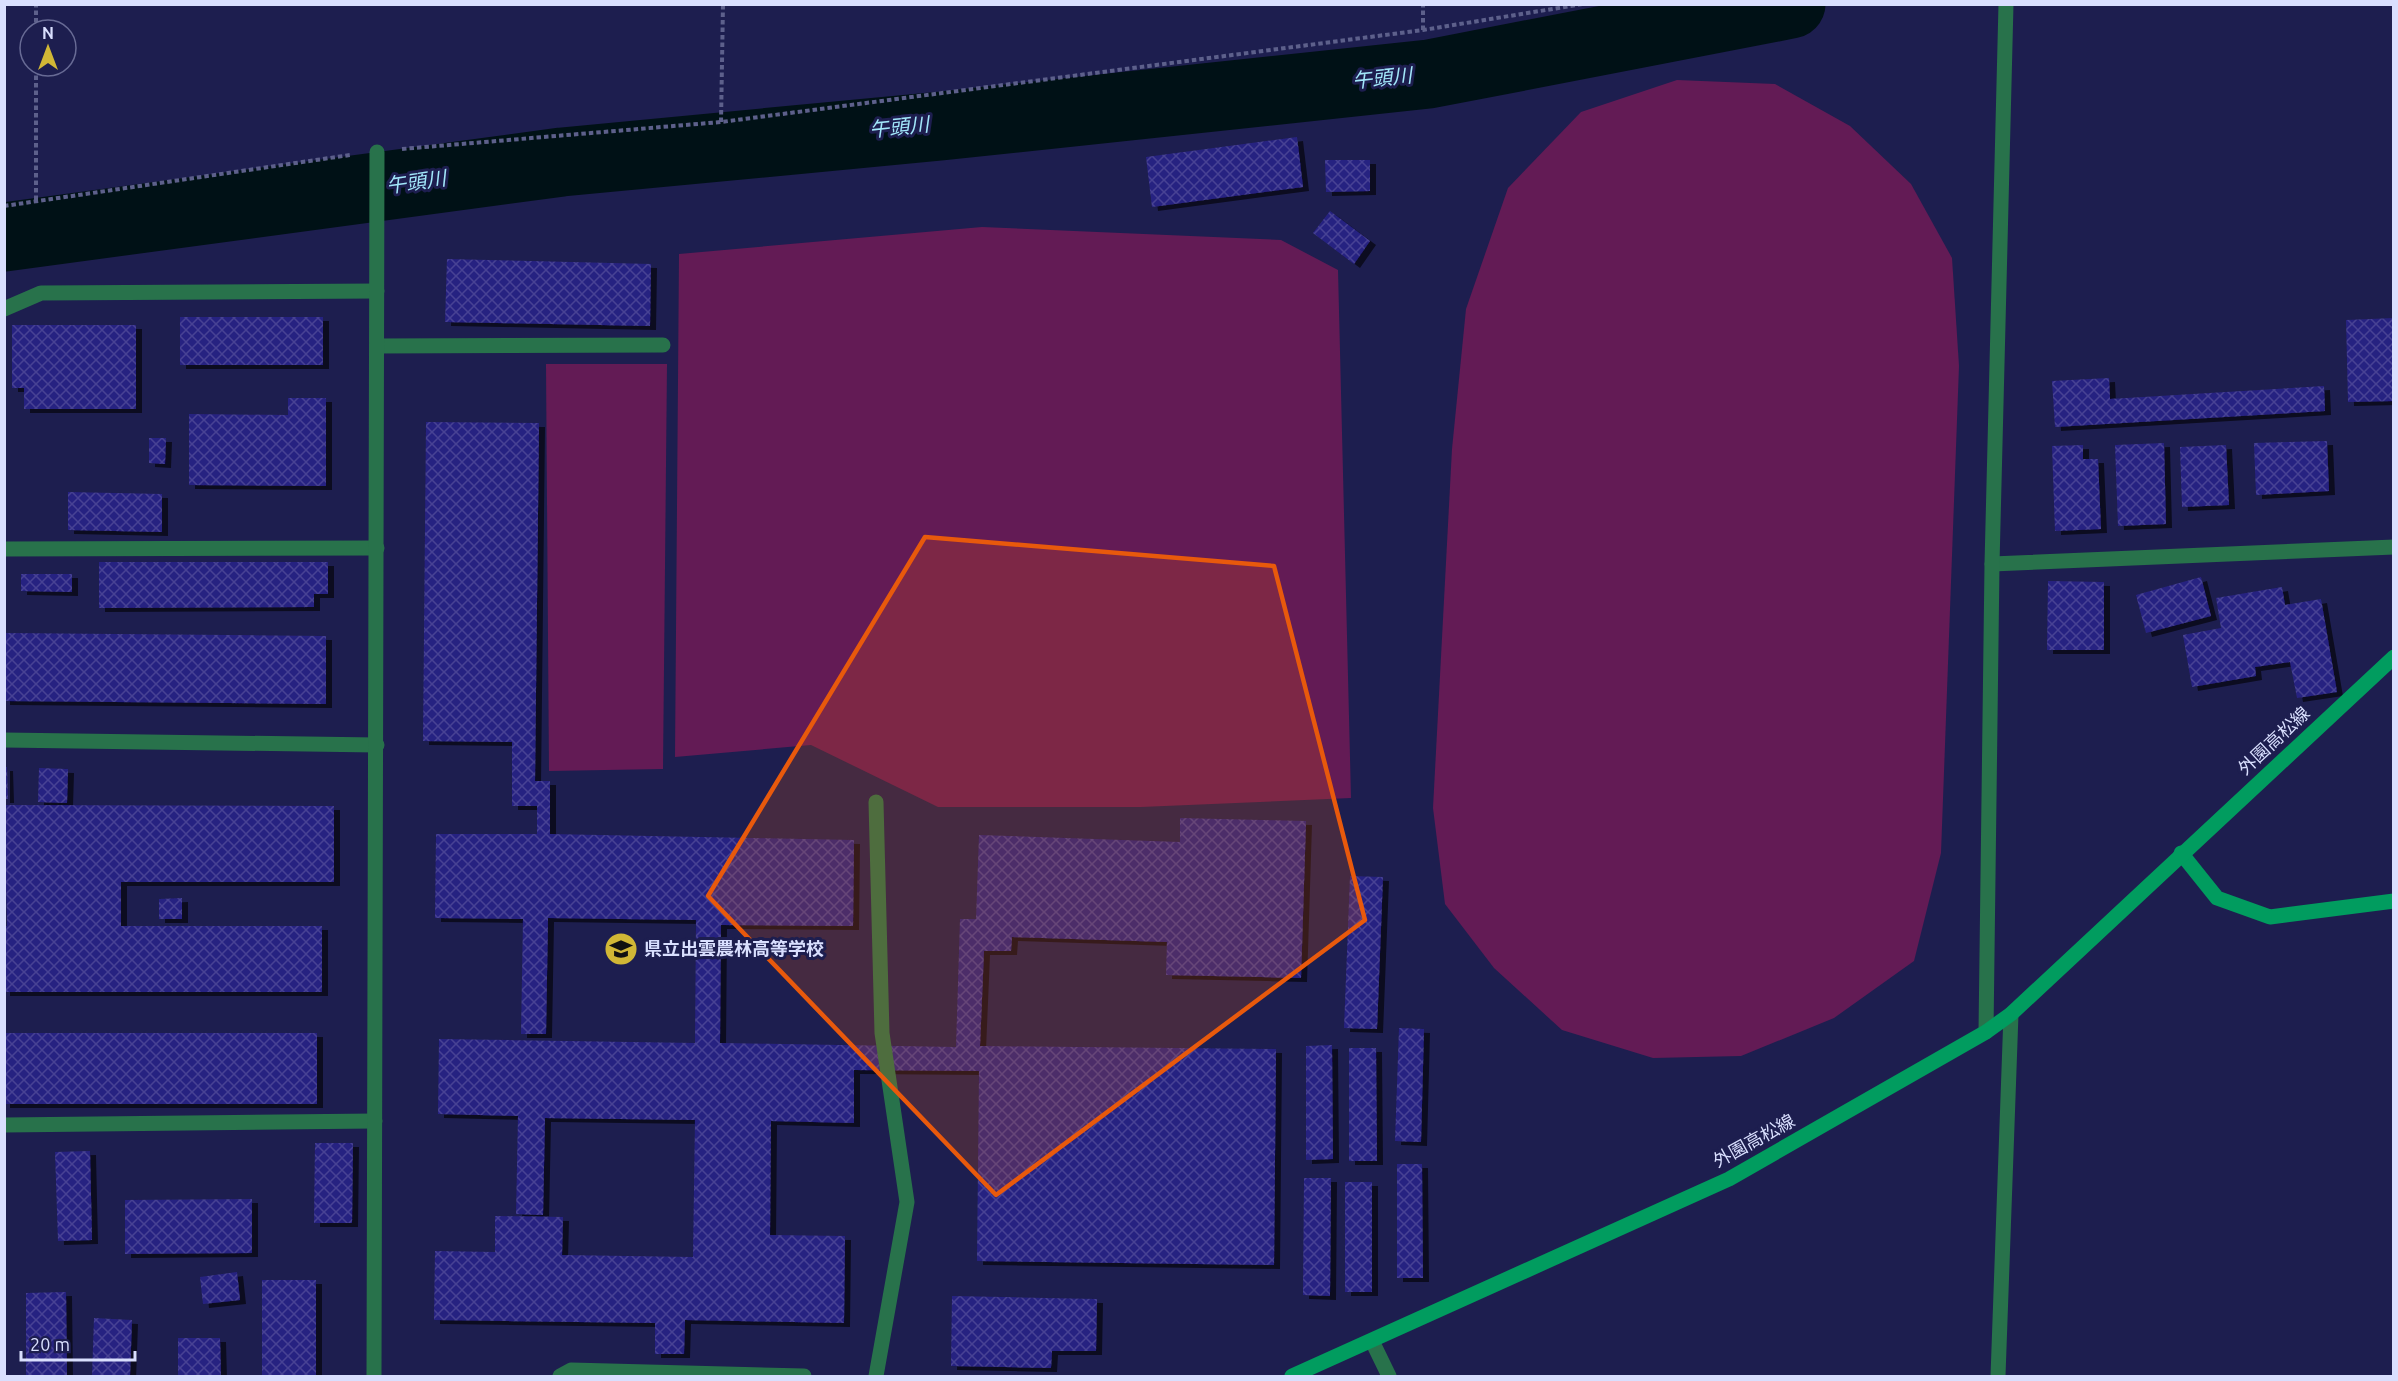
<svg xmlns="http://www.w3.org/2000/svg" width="2398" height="1381" font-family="Ubuntu,'Noto Sans JP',sans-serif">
	<defs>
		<pattern id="building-cross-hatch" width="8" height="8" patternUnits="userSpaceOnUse" patternTransform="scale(1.5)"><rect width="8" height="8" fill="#282281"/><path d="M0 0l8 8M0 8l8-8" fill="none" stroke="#474294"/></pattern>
		<filter id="shadow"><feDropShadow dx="6" dy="4" stdDeviation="0" flood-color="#0009"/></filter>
	</defs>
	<rect width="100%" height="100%" fill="#1d1e4f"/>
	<g fill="#631b55">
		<polygon points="1677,80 1775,84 1850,126 1911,184 1952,258 1959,366 1941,853 1914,961 1834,1018 1741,1056 1653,1058 1562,1030 1494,968 1445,904 1433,808 1452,449 1466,309 1508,188 1581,112"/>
		<polygon points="982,227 1281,240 1338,270 1351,798 1141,807 938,807 811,745 675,757 679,254"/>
		<polygon points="546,364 667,364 663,769 549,771"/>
	</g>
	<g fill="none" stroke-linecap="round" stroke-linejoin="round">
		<polyline stroke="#001116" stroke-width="69" points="4,237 562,162 941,126 1429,74 1791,4"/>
	</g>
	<g fill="url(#building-cross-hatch)" filter="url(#shadow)">
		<polygon points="1297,137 1303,187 1152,207 1146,157"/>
		<polygon points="1325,160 1370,160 1370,191 1326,192"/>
		<polygon points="1330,211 1370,241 1354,264 1313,233"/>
		<polygon points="447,259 651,264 650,326 445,322"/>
		<rect x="180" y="317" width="143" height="48"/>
		<polygon points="2394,318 2394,401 2348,402 2346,320"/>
		<polygon points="12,325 136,325 136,409 24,409 24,388 12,388"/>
		<polygon points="2109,378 2110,399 2324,386 2325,411 2055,427 2052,381"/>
		<polygon points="288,398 326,398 326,486 189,485 189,414 288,415"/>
		<polygon points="426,422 539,423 535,781 550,781 550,834 854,840 853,926 721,925 720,1043 956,1047 960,919 976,919 979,835 1180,842 1180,818 1306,821 1301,978 1166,975 1167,942 1012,937 1011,951 984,951 980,1046 1276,1049 1274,1265 977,1261 979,1071 854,1070 854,1123 771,1121 770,1235 845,1236 844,1323 685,1320 684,1354 655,1354 655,1323 434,1320 435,1251 495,1252 495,1216 563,1217 562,1255 693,1257 695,1120 545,1118 543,1215 516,1214 518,1116 438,1114 439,1039 695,1043 696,920 548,918 546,1034 521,1034 523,919 435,918 436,834 537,834 537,806 512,806 512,742 423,741"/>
		<polygon points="149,438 166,438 165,464 149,463"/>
		<polygon points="2327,441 2329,491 2256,495 2254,443"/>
		<polygon points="2164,443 2166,524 2118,526 2115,445"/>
		<polygon points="2083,445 2083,459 2098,459 2101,529 2055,531 2052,446"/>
		<polygon points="2226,445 2229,505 2182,507 2180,447"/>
		<polygon points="68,492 162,494 162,532 68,530"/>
		<polygon points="99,562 328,562 328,594 314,594 314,607 99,608"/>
		<polygon points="21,574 72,574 72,592 21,591"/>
		<polygon points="2201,577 2211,616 2146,633 2136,595"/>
		<polygon points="2048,581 2104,582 2104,650 2047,650"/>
		<polygon points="2282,587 2285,605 2321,599 2337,692 2297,698 2290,662 2255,667 2256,676 2192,687 2183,635 2221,628 2216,598"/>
		<polygon points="4,633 326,636 326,704 4,701"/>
		<polygon points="4,767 7,767 8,799 4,799"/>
		<polygon points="39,768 68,769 67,803 38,802"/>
		<polygon points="4,805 334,806 334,882 121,882 121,926 322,926 322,992 4,992 4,926 7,926"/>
		<polygon points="1350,876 1383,877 1377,1029 1344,1028"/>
		<polygon points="182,898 182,919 159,919 159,899"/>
		<polygon points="1399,1028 1424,1029 1421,1142 1395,1141"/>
		<rect x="4" y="1033" width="313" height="71"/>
		<polygon points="1332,1045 1333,1159 1306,1160 1306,1046"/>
		<polygon points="1349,1048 1376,1048 1377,1161 1349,1161"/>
		<polygon points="315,1143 353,1143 352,1223 314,1223"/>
		<polygon points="90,1151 92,1240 58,1241 55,1152"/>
		<polygon points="1397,1164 1422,1164 1423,1278 1397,1278"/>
		<polygon points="1304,1178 1331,1178 1330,1296 1303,1295"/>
		<rect x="1345" y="1182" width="27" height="110"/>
		<polygon points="252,1199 252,1253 125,1254 125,1200"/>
		<polygon points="237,1272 240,1300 203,1304 200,1277"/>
		<rect x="262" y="1280" width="54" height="96"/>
		<polygon points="66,1292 67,1376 26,1376 26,1293"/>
		<polygon points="952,1296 1097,1299 1096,1351 1052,1351 1051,1368 951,1366"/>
		<polygon points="94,1318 132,1320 130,1376 92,1376"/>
		<polygon points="178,1338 220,1338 221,1376 178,1376"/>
	</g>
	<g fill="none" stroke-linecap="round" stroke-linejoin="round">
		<g stroke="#5d608b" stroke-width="4" stroke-dasharray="4.5 3" stroke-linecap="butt">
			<polyline points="36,30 36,4"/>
			<polyline points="1423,30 1423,4"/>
			<polyline points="721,122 723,4"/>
			<polyline points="402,149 721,122 1423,30 1583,4"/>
			<polyline points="36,200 36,66"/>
			<polyline points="4,206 350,155"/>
		</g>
		<g stroke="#28724b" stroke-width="15">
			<polyline points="4,309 41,293 377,291"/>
			<polyline points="377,346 663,345"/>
			<polyline points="4,549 377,548"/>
			<polyline points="4,740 377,745"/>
			<polyline points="4,1125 375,1121"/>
			<polyline points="374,1376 377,152"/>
			<polyline points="560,1376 571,1370 804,1376"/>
			<polyline points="876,1376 907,1202 882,1033 876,802"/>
		</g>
		<g stroke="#28724b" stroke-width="15">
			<polyline points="1992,564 2394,547"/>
			<polyline points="1986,1032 1992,564 2006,4"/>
			<polyline points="1372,1341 1389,1376"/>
			<polyline points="1998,1376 2011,1014"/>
		</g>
		<g stroke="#019c5f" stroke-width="15">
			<polyline points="2181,853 2217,898 2270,917 2394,901"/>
			<polyline points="1292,1376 1729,1179 1986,1032 2011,1014 2394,657"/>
		</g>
	</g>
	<path fill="#e8590c" fill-opacity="0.2" stroke="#e8590c" stroke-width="4.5" stroke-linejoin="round" d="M925,537L1274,566L1365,920L996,1195L708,896Z"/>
	<defs>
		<symbol id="school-disc" viewBox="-11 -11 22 22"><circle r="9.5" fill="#d1b736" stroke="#1d1e4f"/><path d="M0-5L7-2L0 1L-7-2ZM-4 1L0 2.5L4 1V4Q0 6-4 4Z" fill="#111"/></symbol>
	</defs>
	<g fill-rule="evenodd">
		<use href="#school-disc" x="602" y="930" width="38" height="38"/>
	</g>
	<g text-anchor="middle" stroke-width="6" stroke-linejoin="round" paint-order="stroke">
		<g font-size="18" fill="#d9dffe" stroke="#1d1e4f">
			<text transform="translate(2274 741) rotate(-43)" y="6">外園高松線</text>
			<text transform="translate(1754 1141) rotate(-29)" y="6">外園高松線</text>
		</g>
		<g font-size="18" font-weight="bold" fill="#d9dffe" stroke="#1d1e4f" text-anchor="start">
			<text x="644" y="955">県立出雲農林高等学校</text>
		</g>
		<g font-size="20" font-style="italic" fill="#a2e7fa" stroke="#1d1e4f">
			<text transform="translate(1382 78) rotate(-6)" y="7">午頭川</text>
			<text transform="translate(899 127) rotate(-6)" y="7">午頭川</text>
			<text transform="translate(416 182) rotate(-8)" y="7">午頭川</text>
		</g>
	</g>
	<rect width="2398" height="1381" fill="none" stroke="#d9dffe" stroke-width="12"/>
	<g transform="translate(48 48)"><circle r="28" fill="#1d1e4f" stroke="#686b95" stroke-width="1.5"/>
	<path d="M0-4.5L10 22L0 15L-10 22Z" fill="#d1b736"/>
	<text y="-9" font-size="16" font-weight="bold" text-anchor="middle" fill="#d9dffe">N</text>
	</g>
	<path d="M21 1351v9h114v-9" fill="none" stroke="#d9dffe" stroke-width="3"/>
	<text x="30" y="1351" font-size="18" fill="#d9dffe" stroke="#1d1e4f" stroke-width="4.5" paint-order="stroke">20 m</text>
</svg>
